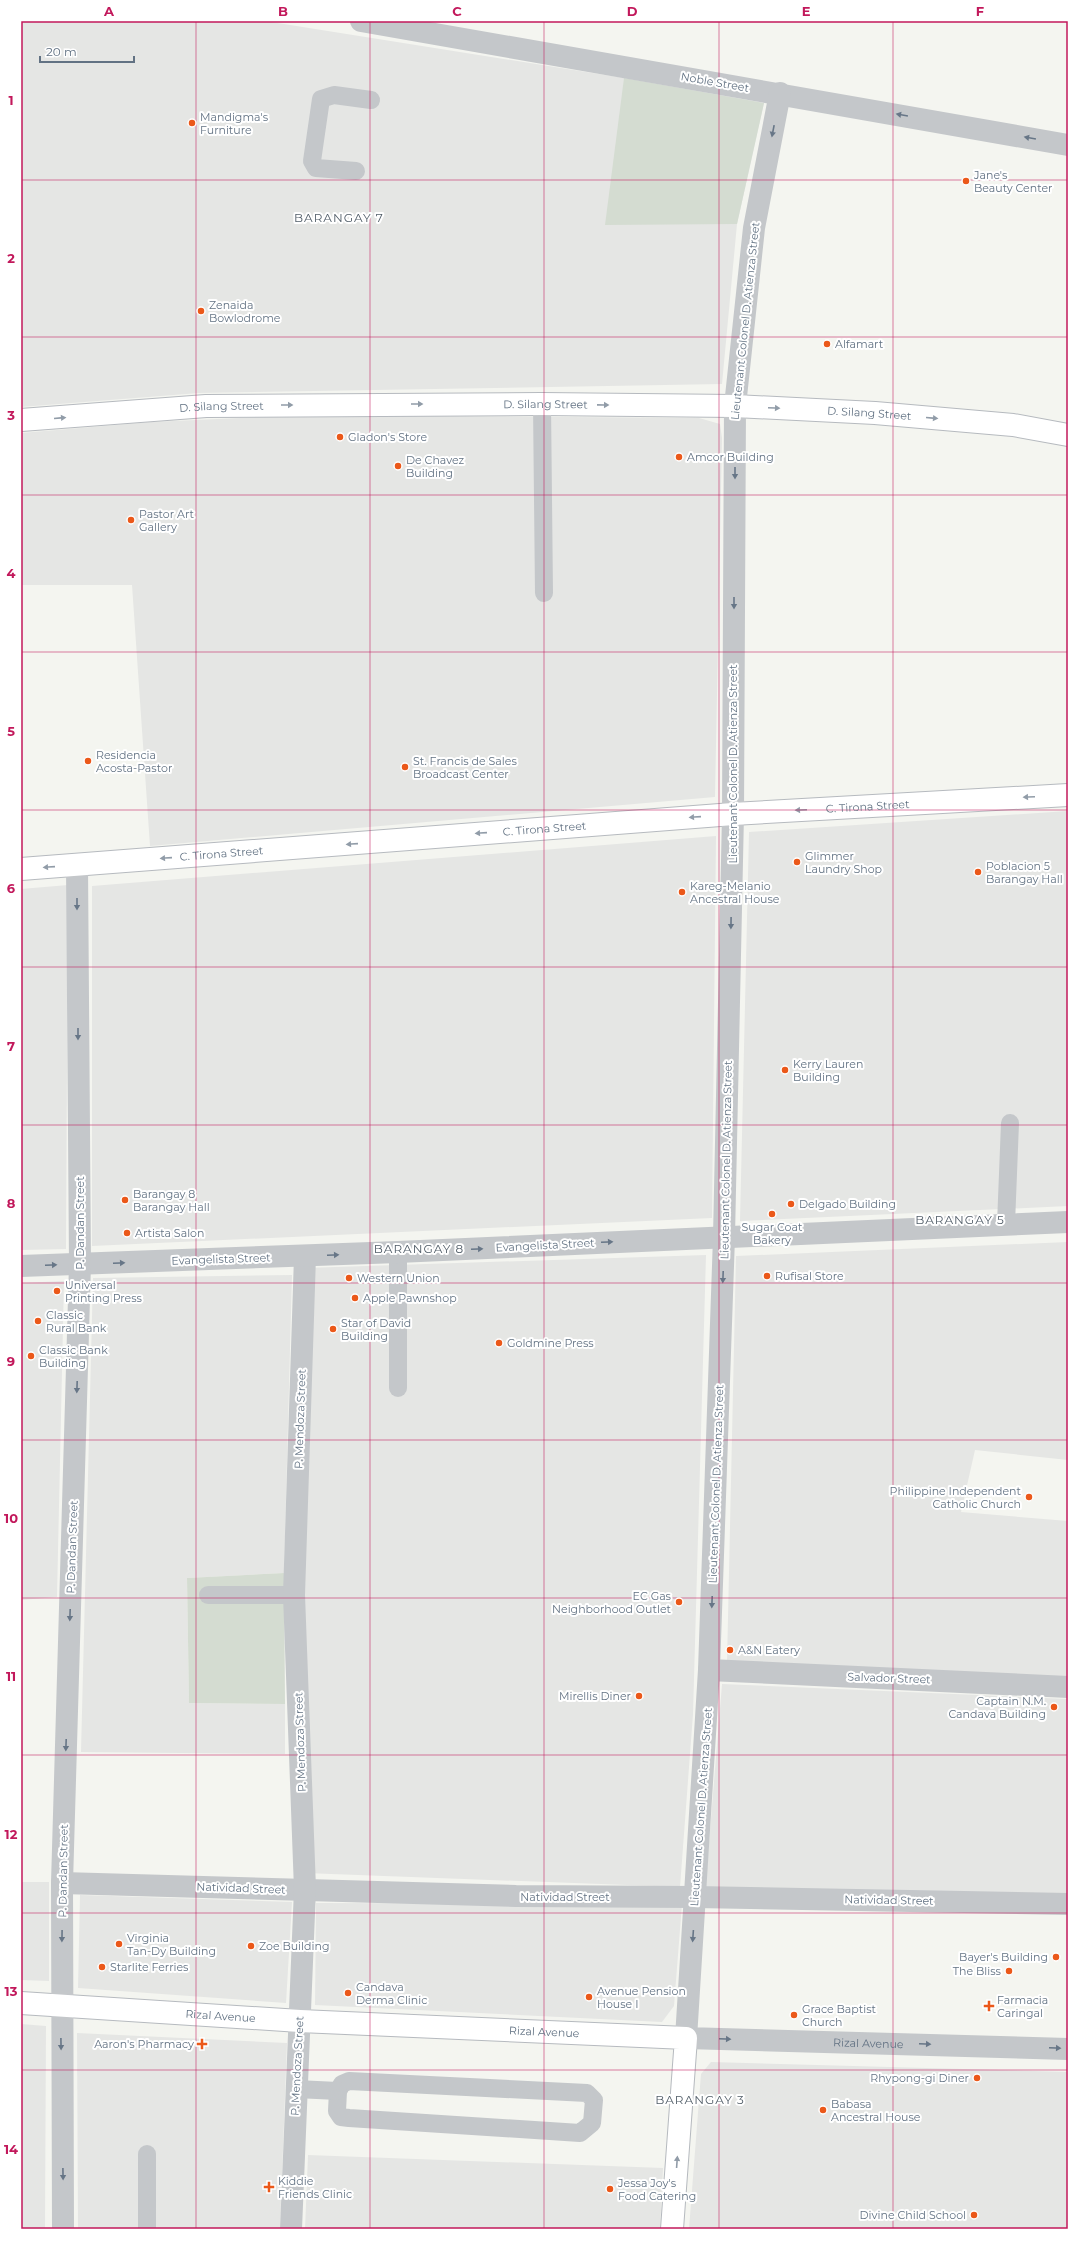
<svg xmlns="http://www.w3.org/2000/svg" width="1089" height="2250" font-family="Montserrat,sans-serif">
	<rect width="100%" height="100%" fill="#f4f5f0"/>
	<g fill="#e5e6e4">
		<polygon points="21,21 265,21 624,78 764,103 737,224 722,384 199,393 21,407"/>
		<polygon points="305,415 699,418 720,424 722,438 715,797 150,846 132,585 21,585 21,433 151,422"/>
		<polygon points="1068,811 1068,1206 740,1221 749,832"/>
		<polygon points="716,836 712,1218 92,1246 92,886"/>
		<polygon points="68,885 66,1249 21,1250 21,889"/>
		<polygon points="1068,1242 1068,1460 975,1450 961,1512 1068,1521 1068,1678 727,1663 736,1256"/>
		<polygon points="706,1255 693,1714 680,1887 305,1873 305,1268"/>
		<polygon points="292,1275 284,1573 187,1578 189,1703 285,1704 285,1754 81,1752 93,1278"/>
		<polygon points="64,1281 57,1597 21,1600 21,1283"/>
		<polygon points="722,1684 1068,1699 1068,1897 705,1892"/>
		<polygon points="21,1882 49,1882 49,1981 21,1980"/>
		<polygon points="80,1895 292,1902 286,2003 78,1988"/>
		<polygon points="316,1903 682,1904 674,2006 662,2022 315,2005"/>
		<polygon points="21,2024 46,2026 45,2229 21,2229"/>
		<polygon points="77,2033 287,2043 280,2229 78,2229"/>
		<polygon points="711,2062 1068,2072 1068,2229 689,2229 701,2074"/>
		<polygon points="308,2155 663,2168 660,2229 305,2229"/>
	</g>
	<g fill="#d4dcd1">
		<polygon points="624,78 764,103 737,224 605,225"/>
		<polygon points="284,1573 285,1704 189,1703 187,1578"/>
	</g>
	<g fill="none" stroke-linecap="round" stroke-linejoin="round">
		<defs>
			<g id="secondary">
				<path id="s2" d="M21,420L206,406L542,404L735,406L875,413L1013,425L1068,435"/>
				<path id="s3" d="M21,869L733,814L1068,795"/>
				<path id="s4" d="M21,2003L300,2021L686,2038L672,2229"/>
			</g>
		</defs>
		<use href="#secondary" stroke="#b6babf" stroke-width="24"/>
		<g stroke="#c4c7ca" stroke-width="18">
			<polyline points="356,171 316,168 312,161 321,99 334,95 371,100"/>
			<polyline points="542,404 544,593"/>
			<polyline points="1006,1224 1010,1123"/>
			<polyline points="398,1388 398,1252"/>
			<polyline points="208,1595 294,1595"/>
			<polygon points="349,2081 587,2093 594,2100 592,2123 580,2133 349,2118 341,2117 337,2111 338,2091 342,2084"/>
			<polyline points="296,2089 338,2091"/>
			<polyline points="147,2154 147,2229"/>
		</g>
		<g stroke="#c4c7ca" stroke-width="22">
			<polyline points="709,1670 1068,1687"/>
			<polyline points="62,1883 516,1896 695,1897 1068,1904"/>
			<polyline points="291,2229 305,1889 294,1595 305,1256"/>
		</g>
		<g stroke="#c4c7ca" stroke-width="22">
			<polyline points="361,21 1068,145"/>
			<path id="s1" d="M780,93L754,228L735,406L733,814L724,1237L709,1670L686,2038L1068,2049"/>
			<polyline points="21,1266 398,1252 1068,1222"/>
			<polyline points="63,2229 62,1883 80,1264 77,865"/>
		</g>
		<use href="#secondary" stroke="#fff" stroke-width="22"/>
	</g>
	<defs><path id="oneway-solid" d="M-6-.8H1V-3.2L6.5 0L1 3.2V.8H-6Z"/></defs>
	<g fill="#677687">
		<use href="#oneway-solid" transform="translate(902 115) rotate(-170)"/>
		<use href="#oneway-solid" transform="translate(773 131) rotate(101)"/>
		<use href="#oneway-solid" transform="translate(1030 138) rotate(-170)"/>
		<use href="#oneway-solid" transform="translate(735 473) rotate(90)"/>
		<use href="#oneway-solid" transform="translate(734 603) rotate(90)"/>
		<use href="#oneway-solid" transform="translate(77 904) rotate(90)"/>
		<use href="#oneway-solid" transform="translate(731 923) rotate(91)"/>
		<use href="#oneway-solid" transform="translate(78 1034) rotate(90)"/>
		<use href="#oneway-solid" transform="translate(607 1242) rotate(-3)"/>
		<use href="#oneway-solid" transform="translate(477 1249) rotate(-3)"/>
		<use href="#oneway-solid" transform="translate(333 1255) rotate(-2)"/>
		<use href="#oneway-solid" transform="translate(119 1263) rotate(-2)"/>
		<use href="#oneway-solid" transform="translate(51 1265) rotate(-2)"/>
		<use href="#oneway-solid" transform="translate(723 1277) rotate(92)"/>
		<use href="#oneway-solid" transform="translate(77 1387) rotate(92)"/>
		<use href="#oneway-solid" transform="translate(712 1602) rotate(92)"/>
		<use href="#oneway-solid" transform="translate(70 1615) rotate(92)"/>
		<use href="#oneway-solid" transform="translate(66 1745) rotate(92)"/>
		<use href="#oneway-solid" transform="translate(62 1936) rotate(91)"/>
		<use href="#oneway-solid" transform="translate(693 1936) rotate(94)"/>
		<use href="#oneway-solid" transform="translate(725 2039) rotate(2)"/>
		<use href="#oneway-solid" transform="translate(61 2044) rotate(89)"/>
		<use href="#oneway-solid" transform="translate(925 2044) rotate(2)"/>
		<use href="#oneway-solid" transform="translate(1055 2048) rotate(2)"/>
		<use href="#oneway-solid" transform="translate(63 2174) rotate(89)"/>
	</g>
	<g fill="#919ca8">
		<use href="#oneway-solid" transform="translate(417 404)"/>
		<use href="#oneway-solid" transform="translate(287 405)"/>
		<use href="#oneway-solid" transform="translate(603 405) rotate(1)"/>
		<use href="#oneway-solid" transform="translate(774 408) rotate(3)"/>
		<use href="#oneway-solid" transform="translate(60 418) rotate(-5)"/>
		<use href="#oneway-solid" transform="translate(932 418) rotate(5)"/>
		<use href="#oneway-solid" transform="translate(1029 797) rotate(177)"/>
		<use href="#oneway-solid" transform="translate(801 810) rotate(177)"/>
		<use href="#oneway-solid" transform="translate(695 817) rotate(176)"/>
		<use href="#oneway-solid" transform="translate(481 833) rotate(176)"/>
		<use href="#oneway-solid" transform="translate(352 844) rotate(176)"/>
		<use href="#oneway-solid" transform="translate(166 858) rotate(176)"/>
		<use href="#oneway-solid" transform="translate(49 867) rotate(176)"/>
		<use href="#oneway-solid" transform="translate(677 2162) rotate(-86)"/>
	</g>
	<path fill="none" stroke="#c2185b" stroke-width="1" stroke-opacity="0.55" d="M196,21V2229M370,21V2229M544,21V2229M719,21V2229M893,21V2229M21,180H1068M21,337H1068M21,495H1068M21,652H1068M21,810H1068M21,967H1068M21,1125H1068M21,1283H1068M21,1440H1068M21,1598H1068M21,1755H1068M21,1913H1068M21,2070H1068"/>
	<g fill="#eb5819" stroke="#fff" stroke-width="1.5">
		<circle cx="192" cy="123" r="4"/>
		<circle cx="966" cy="181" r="4"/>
		<circle cx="201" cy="311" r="4"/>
		<circle cx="827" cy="344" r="4"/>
		<circle cx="340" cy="437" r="4"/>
		<circle cx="679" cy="457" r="4"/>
		<circle cx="398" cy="466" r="4"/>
		<circle cx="131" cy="520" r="4"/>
		<circle cx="88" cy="761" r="4"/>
		<circle cx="405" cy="767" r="4"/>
		<circle cx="797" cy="862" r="4"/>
		<circle cx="978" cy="872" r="4"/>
		<circle cx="682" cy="892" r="4"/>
		<circle cx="785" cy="1070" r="4"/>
		<circle cx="125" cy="1200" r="4"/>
		<circle cx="791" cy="1204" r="4"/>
		<circle cx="772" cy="1214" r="4"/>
		<circle cx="127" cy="1233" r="4"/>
		<circle cx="767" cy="1276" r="4"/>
		<circle cx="349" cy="1278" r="4"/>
		<circle cx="57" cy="1291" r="4"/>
		<circle cx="355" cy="1298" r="4"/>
		<circle cx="38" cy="1321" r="4"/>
		<circle cx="333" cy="1329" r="4"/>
		<circle cx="499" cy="1343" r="4"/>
		<circle cx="31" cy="1356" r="4"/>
		<circle cx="1029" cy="1497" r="4"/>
		<circle cx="679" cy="1602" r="4"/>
		<circle cx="730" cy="1650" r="4"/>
		<circle cx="639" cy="1696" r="4"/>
		<circle cx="1054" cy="1707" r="4"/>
		<circle cx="119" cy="1944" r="4"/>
		<circle cx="251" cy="1946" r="4"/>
		<circle cx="1056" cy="1957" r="4"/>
		<circle cx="102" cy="1967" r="4"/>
		<circle cx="1009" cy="1971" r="4"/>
		<circle cx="348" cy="1993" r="4"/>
		<circle cx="589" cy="1997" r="4"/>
		<path d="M987 2000h4v4h4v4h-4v4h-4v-4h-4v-4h4z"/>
		<circle cx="794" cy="2015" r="4"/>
		<path d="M200 2038h4v4h4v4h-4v4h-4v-4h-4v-4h4z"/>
		<circle cx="977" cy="2078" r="4"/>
		<circle cx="823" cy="2110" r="4"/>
		<path d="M267 2181h4v4h4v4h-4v4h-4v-4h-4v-4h4z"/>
		<circle cx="610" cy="2189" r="4"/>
		<circle cx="974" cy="2215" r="4"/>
	</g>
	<g text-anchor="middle" stroke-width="4" stroke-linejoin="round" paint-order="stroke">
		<g font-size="11" fill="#627283" stroke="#fff">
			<text transform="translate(715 82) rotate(10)" y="4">Noble Street</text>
			<text transform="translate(745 321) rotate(-84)" y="4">Lieutenant Colonel D. Atienza Street</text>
			<text dy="4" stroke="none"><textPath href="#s2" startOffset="525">D. Silang Street</textPath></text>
			<text dy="4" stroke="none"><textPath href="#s2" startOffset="201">D. Silang Street</textPath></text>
			<text dy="4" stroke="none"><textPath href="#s2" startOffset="849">D. Silang Street</textPath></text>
			<text transform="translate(733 764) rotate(-90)" y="4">Lieutenant Colonel D. Atienza Street</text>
			<text dy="4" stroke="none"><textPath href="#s3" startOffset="849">C. Tirona Street</textPath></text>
			<text dy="4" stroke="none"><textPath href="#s3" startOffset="525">C. Tirona Street</textPath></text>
			<text dy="4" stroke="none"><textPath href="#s3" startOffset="201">C. Tirona Street</textPath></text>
			<text transform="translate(726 1160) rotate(-89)" y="4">Lieutenant Colonel D. Atienza Street</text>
			<text transform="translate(80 1223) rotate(-90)" y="4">P. Dandan Street</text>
			<text transform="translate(545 1245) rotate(-3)" y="4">Evangelista Street</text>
			<text transform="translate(221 1259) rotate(-2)" y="4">Evangelista Street</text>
			<text transform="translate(300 1419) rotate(-88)" y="4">P. Mendoza Street</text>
			<text transform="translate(716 1484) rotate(-88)" y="4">Lieutenant Colonel D. Atienza Street</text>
			<text transform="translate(72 1547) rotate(-88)" y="4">P. Dandan Street</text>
			<text transform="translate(889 1678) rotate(2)" y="4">Salvador Street</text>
			<text transform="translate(300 1742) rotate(-92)" y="4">P. Mendoza Street</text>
			<text transform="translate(701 1807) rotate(-86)" y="4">Lieutenant Colonel D. Atienza Street</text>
			<text transform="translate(63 1871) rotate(-89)" y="4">P. Dandan Street</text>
			<text transform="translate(241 1888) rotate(2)" y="4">Natividad Street</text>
			<text x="565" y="1901">Natividad Street</text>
			<text transform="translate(889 1900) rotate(1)" y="4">Natividad Street</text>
			<text dy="4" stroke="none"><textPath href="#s4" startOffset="200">Rizal Avenue</textPath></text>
			<text dy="4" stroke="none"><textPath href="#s4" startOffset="524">Rizal Avenue</textPath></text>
			<text dy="4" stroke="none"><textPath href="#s1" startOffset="2132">Rizal Avenue</textPath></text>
			<text transform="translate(297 2066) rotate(-87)" y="4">P. Mendoza Street</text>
		</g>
		<g font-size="11" fill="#627283" stroke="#fff" text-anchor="start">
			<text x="200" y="121">Mandigma's<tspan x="200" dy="13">Furniture</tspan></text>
			<text x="974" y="179">Jane's<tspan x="974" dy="13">Beauty Center</tspan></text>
			<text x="209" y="309">Zenaida<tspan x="209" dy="13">Bowlodrome</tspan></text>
			<text x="835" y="348">Alfamart</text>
			<text x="348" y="441">Gladon's Store</text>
			<text x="687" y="461">Amcor Building</text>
			<text x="406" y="464">De Chavez<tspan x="406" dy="13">Building</tspan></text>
			<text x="139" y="518">Pastor Art<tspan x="139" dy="13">Gallery</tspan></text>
			<text x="96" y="759">Residencia<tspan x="96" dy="13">Acosta-Pastor</tspan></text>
			<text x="413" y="765">St. Francis de Sales<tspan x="413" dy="13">Broadcast Center</tspan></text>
			<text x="805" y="860">Glimmer<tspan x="805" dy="13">Laundry Shop</tspan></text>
			<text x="986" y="870">Poblacion 5<tspan x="986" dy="13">Barangay Hall</tspan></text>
			<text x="690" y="890">Kareg-Melanio<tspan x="690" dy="13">Ancestral House</tspan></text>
			<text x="793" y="1068">Kerry Lauren<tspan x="793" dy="13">Building</tspan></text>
			<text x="133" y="1198">Barangay 8<tspan x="133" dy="13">Barangay Hall</tspan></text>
			<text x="799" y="1208">Delgado Building</text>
			<text x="772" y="1231" text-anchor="middle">Sugar Coat<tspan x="772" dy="13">Bakery</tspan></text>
			<text x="135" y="1237">Artista Salon</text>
			<text x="775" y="1280">Rufisal Store</text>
			<text x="357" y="1282">Western Union</text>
			<text x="65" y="1289">Universal<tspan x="65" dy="13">Printing Press</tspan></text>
			<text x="363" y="1302">Apple Pawnshop</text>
			<text x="46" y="1319">Classic<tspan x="46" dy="13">Rural Bank</tspan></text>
			<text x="341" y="1327">Star of David<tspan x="341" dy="13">Building</tspan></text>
			<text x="507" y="1347">Goldmine Press</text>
			<text x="39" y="1354">Classic Bank<tspan x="39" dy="13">Building</tspan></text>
			<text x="1021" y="1495" text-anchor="end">Philippine Independent<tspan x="1021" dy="13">Catholic Church</tspan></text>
			<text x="671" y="1600" text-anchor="end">EC Gas<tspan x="671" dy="13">Neighborhood Outlet</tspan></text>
			<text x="738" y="1654">A&amp;N Eatery</text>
			<text x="631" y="1700" text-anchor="end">Mirellis Diner</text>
			<text x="1046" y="1705" text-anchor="end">Captain N.M.<tspan x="1046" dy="13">Candava Building</tspan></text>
			<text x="127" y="1942">Virginia<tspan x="127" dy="13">Tan-Dy Building</tspan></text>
			<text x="259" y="1950">Zoe Building</text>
			<text x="1048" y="1961" text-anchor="end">Bayer's Building</text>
			<text x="110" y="1971">Starlite Ferries</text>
			<text x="1001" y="1975" text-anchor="end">The Bliss</text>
			<text x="356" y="1991">Candava<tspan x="356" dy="13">Derma Clinic</tspan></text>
			<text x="597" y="1995">Avenue Pension<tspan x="597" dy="13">House I</tspan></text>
			<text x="997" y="2004">Farmacia<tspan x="997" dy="13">Caringal</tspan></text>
			<text x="802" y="2013">Grace Baptist<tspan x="802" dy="13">Church</tspan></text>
			<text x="194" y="2048" text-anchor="end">Aaron's Pharmacy</text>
			<text x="969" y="2082" text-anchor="end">Rhypong-gi Diner</text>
			<text x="831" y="2108">Babasa<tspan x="831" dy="13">Ancestral House</tspan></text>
			<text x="278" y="2185">Kiddie<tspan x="278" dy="13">Friends Clinic</tspan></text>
			<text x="618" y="2187">Jessa Joy's<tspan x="618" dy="13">Food Catering</tspan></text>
			<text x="966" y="2219" text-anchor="end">Divine Child School</text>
		</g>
		<g font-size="12" letter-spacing="1" fill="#505c67" stroke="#fff">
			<text x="339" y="222">BARANGAY 7</text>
			<text x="960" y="1224">BARANGAY 5</text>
			<text x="419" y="1253">BARANGAY 8</text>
			<text x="700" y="2104">BARANGAY 3</text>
		</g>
	</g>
	<rect width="1089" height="2250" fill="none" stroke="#ffffff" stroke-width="44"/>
	<path d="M40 56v6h94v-6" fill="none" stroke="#627283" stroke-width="2"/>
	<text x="46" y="56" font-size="12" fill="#627283" stroke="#ffffff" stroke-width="3" paint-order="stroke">20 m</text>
	<rect x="22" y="22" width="1045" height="2206" fill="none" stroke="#c2185b" stroke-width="1.5"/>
	<g font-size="13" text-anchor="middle" font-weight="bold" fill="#c2185b">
		<text x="109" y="16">A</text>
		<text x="283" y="16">B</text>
		<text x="457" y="16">C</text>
		<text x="632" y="16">D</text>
		<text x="806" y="16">E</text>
		<text x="980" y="16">F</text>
		<text x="11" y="105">1</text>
		<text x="11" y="263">2</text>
		<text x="11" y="420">3</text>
		<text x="11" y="578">4</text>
		<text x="11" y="736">5</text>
		<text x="11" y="893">6</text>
		<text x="11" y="1051">7</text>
		<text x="11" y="1208">8</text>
		<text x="11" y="1366">9</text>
		<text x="11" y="1523">10</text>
		<text x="11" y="1681">11</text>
		<text x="11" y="1839">12</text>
		<text x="11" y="1996">13</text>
		<text x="11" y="2154">14</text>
	</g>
</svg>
